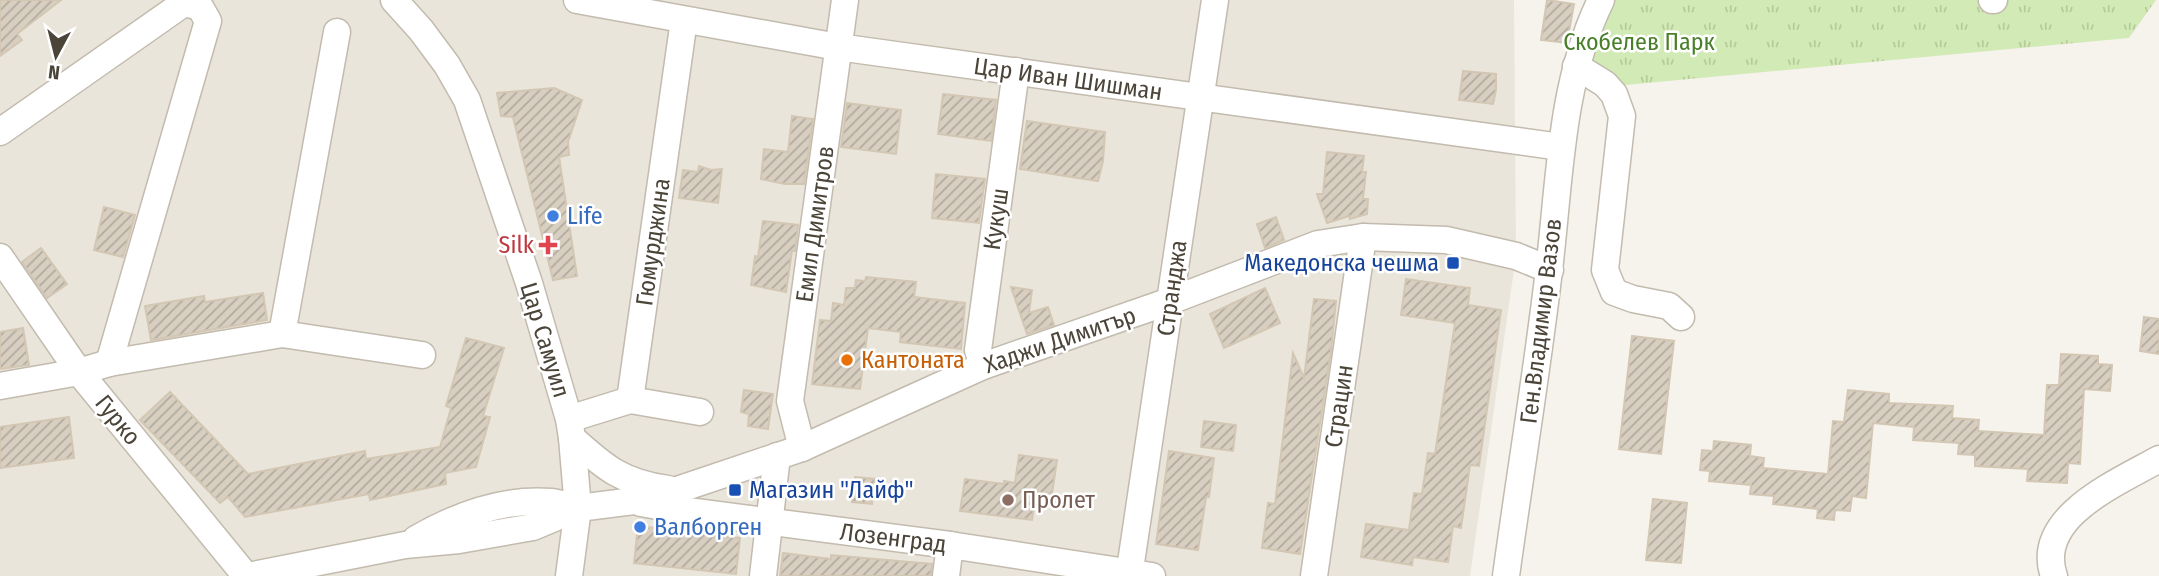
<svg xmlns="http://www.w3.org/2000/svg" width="2159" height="576" font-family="'Fira Sans Condensed',sans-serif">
	<defs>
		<pattern id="grass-tufts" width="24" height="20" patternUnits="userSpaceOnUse" patternTransform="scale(1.75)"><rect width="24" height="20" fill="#d2eab5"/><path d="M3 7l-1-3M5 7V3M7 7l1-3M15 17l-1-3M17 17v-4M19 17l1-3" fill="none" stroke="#b6ca9c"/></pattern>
		<pattern id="building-hatch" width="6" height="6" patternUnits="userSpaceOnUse" patternTransform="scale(1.75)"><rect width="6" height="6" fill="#d8cfc1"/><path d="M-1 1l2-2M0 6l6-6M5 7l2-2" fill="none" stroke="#b1aa9e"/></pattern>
	</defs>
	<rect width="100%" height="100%" fill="#f6f3ec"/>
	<polygon fill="#eae5da" points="0,0 1514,0 1516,256 1470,576 0,576"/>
	<polygon fill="url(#grass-tufts)" points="1605,0 2156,0 2129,38 1583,89"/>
	<g fill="url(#building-hatch)" stroke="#d3c7b4" stroke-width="2">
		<polygon points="0,0 61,0 17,34 22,40 0,56"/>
		<polygon points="1547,0 1574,4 1567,43 1541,40"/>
		<polygon points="1463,71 1496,74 1496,90 1493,104 1459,100"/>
		<polygon points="554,88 582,100 568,142 569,155 559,157 577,276 553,280 513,117 501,116 497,93"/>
		<polygon points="943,94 996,100 991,141 938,134"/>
		<polygon points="847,103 901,110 896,154 841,147"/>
		<polygon points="792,116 813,119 804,184 785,184 761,179 764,149 788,152"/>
		<polygon points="1027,121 1105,132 1103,161 1098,181 1020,169"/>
		<polygon points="1327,152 1364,156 1362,172 1366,172 1363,199 1368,199 1367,214 1350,219 1349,216 1327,223 1317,194 1323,194"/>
		<polygon points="699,166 711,170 722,169 718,203 679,198 683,170 698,172"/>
		<polygon points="936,174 985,179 979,223 932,218"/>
		<polygon points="104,207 135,215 123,257 94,250"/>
		<polygon points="1276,217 1284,240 1265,248 1257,224"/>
		<polygon points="763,221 798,225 795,251 792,251 786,292 751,285 755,256 758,257"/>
		<polygon points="41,248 67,284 47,298 22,262"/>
		<polygon points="866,277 916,282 914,297 965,303 961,349 900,342 901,332 868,328 860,389 812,384 820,320 831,321 833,303 844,305 846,288 855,288 856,280 865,281"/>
		<polygon points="1406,279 1470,288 1468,305 1501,310 1479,466 1470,465 1461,528 1453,526 1448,562 1413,557 1412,565 1361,557 1366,524 1409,530 1414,493 1422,494 1428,453 1435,454 1455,323 1401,315"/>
		<polygon points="1011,287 1032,290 1029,313 1048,307 1054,325 1027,334"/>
		<polygon points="1265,288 1280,323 1224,348 1210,314"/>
		<polygon points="263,293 267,320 151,340 145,306 204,296 205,302"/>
		<polygon points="1314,299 1336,301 1331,351 1300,554 1262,548 1268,503 1275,504 1293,353 1304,378"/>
		<polygon points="2144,317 2159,319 2159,354 2140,351"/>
		<polygon points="23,328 29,365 0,369 0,332"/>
		<polygon points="1632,336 1674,341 1661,454 1619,449"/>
		<polygon points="466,338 504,348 483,416 490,417 476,467 445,473 446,484 370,500 369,494 245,517 228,497 220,503 140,420 170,392 248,474 365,451 366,459 440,447 451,408 446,406"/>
		<polygon points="2061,354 2098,356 2098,364 2112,365 2110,391 2084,389 2080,464 2068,463 2067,483 2027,481 2028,469 1975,466 1975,455 1958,454 1959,443 1913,440 1914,427 1873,423 1866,498 1852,496 1850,511 1835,510 1834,520 1817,518 1818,509 1773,504 1774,496 1750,494 1751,485 1709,481 1710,471 1700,470 1702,450 1713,451 1714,441 1751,445 1750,456 1764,458 1763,468 1828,474 1833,421 1844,422 1848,390 1889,394 1889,403 1953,406 1952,418 1979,420 1978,431 2044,435 2047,385 2059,385"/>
		<polygon points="744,390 773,394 768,429 748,426 749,414 741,412"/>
		<polygon points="69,417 74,458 0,468 0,427"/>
		<polygon points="1204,421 1236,425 1233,451 1201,447"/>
		<polygon points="1169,451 1214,458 1209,497 1206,497 1198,550 1156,544"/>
		<polygon points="1019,455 1057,460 1052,494 1036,492 1032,520 960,511 965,479 1004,484 1004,481 1015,483"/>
		<polygon points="855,477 875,479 872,504 852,502"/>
		<polygon points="1653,499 1687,503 1681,563 1646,560"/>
		<polygon points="638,526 740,538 736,574 634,563"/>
		<polygon points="783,553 831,559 831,555 932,564 931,576 780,576"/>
	</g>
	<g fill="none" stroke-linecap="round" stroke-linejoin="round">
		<defs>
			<g id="minor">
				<polyline points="394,0 421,30 447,65 467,100 529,283 569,419 572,438 578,508 569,576"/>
				<polyline points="577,0 838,47 1561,147"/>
				<polyline points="1992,0 1994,0"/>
				<polyline points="1576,66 1605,84 1614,94 1622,116 1605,270 1614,292 1633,299 1669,306 1681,317"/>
				<polyline points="0,132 184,3 200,7 208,21 109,363"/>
				<polyline points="0,257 79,372 246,576"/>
				<polyline points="282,334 337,32"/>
				<polyline points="983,366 978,350 1016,71"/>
				<polyline points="0,386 79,372 109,363 282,334 422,355"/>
				<polyline points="630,400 700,412"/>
				<polyline points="569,419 630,400 684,20"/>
				<path d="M572,438C605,468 623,483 668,489"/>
				<polyline points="802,448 790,401 845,0"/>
				<polyline points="641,503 680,510 950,545 1152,576"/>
				<path d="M416,539C456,516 504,498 551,502C560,503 569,506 578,508"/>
				<polyline points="248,576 405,545 459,540 533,527 578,508 634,501 677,490 802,448 983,366 1170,301 1318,244 1363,237 1446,240 1516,256 1550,270"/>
				<polyline points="763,576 777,456"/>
				<polyline points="946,576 950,545"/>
				<polyline points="1129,576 1215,0"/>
				<polyline points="1314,576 1363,237"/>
				<path d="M1506,576C1520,474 1537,372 1549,270C1560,179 1560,84 1601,0"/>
				<path d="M2054,576C2033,517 2119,482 2159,459"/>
			</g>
		</defs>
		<use href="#minor" stroke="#c2bbae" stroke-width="29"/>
		<use href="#minor" stroke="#fff" stroke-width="26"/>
	</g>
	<g fill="#3f7fe0" stroke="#fff" stroke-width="2.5">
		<circle cx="553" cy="216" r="7"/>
		<circle cx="640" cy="527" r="7"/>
	</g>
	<path fill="#e0444e" stroke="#fff" stroke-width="2.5" d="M544.5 234.5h7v7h7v7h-7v7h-7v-7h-7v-7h7z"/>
	<g fill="#1a4fb4" stroke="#fff" stroke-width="2.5">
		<rect x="1446" y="256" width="14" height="14" rx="3.5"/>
		<rect x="728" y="483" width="14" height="14" rx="3.5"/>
	</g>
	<circle fill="#e8710a" stroke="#fff" stroke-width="2.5" cx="847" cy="360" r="7"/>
	<circle fill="#8d6e63" stroke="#fff" stroke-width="2.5" cx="1008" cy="500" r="7"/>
	<g text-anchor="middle" stroke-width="5" stroke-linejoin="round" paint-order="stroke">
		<g font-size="24" fill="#4a7f2a" stroke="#fff">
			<text x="1639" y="50">Скобелев Парк</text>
		</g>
		<g font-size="24" fill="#4b4439" stroke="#fff">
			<text transform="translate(1068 79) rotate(8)" y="8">Цар Иван Шишман</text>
			<text transform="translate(996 219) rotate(-82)" y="8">Кукуш</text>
			<text transform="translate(815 224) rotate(-82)" y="8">Емил Димитров</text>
			<text transform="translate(653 242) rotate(-82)" y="8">Гюмурджина</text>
			<text transform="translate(1172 288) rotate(-82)" y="8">Странджа</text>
			<text transform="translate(1541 321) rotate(-83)" y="8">Ген.Владимир Вазов</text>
			<text transform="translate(545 340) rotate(73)" y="8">Цар Самуил</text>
			<text transform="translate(1060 340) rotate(-19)" y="8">Хаджи Димитър</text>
			<text transform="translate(1339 406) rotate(-82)" y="8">Страцин</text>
			<text transform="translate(118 420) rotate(51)" y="8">Гурко</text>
			<text transform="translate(893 538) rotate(7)" y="8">Лозенград</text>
		</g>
		<g font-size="24" fill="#366cbe" stroke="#fff" text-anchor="start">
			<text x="567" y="224">Life</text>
			<text x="654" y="535">Валборген</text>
		</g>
		<g font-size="24" fill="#be3a42" stroke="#fff" text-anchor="end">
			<text x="534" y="253">Silk</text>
		</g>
		<g font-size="24" fill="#164399" stroke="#fff" text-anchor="end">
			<text x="1439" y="271">Македонска чешма</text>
			<text x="749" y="498" text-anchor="start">Магазин "Лайф"</text>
		</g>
		<g font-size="24" fill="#c56008" stroke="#fff" text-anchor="start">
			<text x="861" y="368">Кантоната</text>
		</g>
		<g font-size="24" fill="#785e54" stroke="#fff" text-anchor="start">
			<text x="1022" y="508">Пролет</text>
		</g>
	</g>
	<g transform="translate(56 56) rotate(187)" stroke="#ffffff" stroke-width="5" paint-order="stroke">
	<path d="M0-5L12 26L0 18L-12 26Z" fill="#4b4439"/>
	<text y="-10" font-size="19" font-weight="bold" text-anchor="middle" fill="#4b4439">N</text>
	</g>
</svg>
